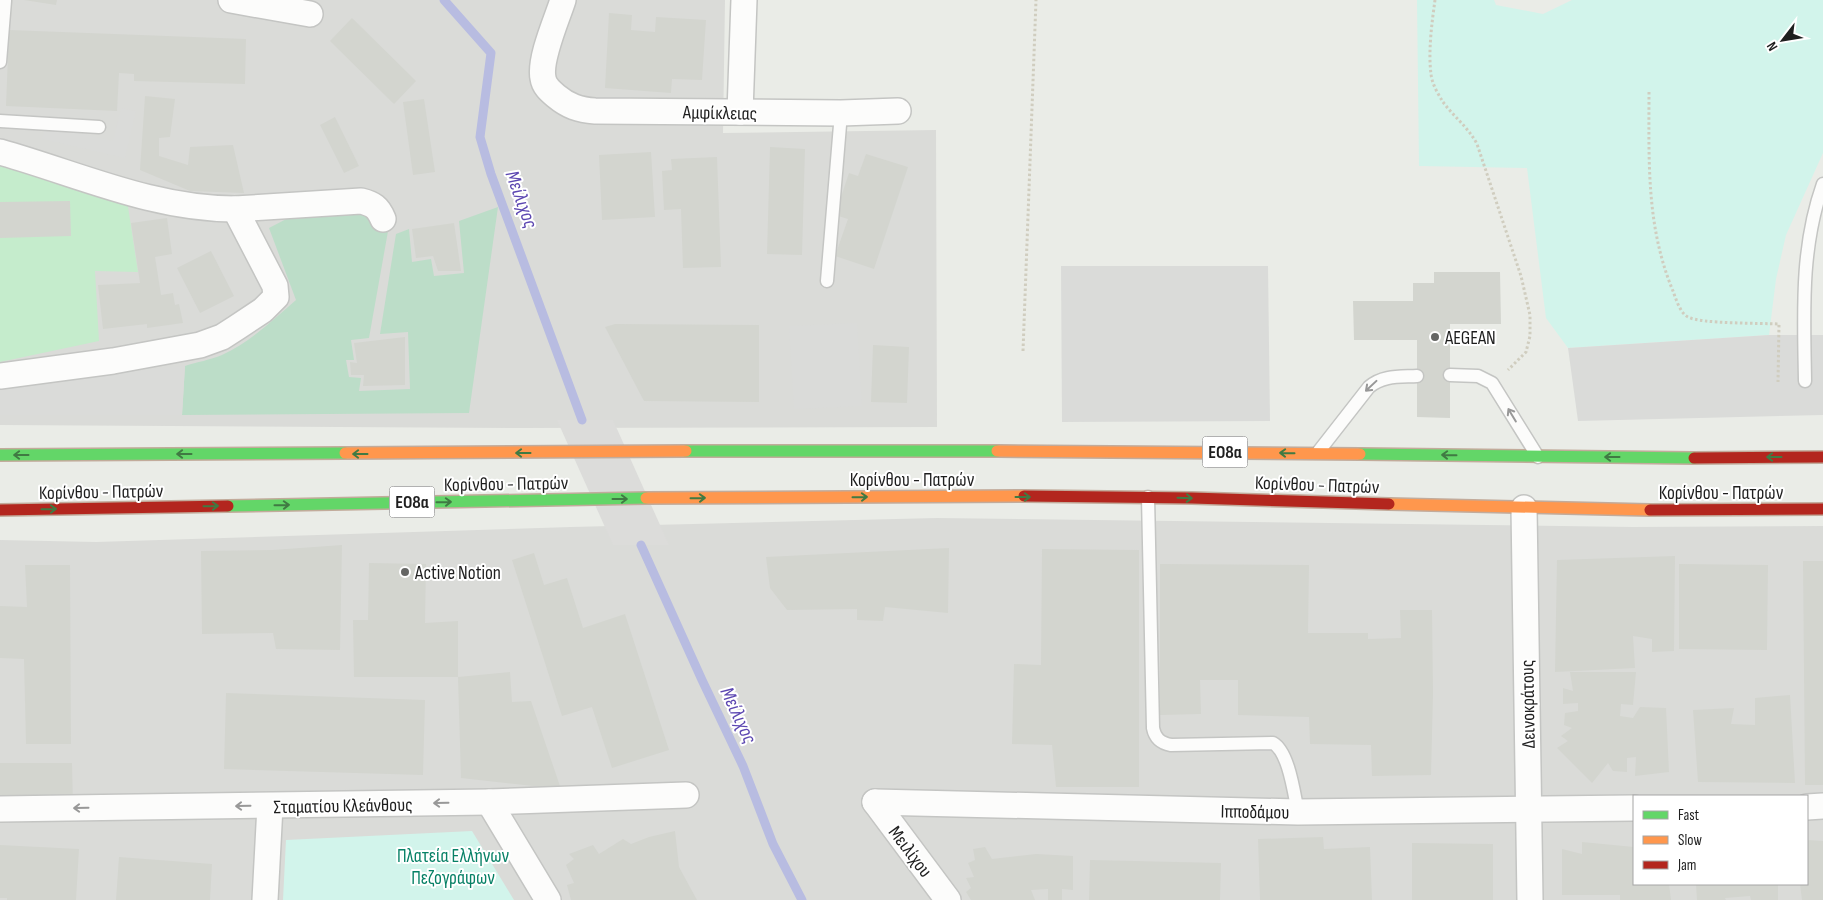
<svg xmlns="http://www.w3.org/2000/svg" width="1823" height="900" font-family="'Sofia Sans Condensed',sans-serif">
	<rect width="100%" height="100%" fill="#eaece7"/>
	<g fill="#dadbd8" fill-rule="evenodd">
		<polygon points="0,0 725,0 723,133 936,130 937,427 515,428 0,425"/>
		<path d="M937,518L1633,527L1823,526V900H0V540L96,542L571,527ZM1634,796H1807V884H1634Z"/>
	</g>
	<polygon fill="#c5eccc" points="0,166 127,200 138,272 95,271 99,341 0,362"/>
	<path fill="#bcddc8" d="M352,201L390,220L369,338L351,340L354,360H346L349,377L361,378L359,391L410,389L408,332L380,334L396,234L409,229L412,262L431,259L434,276L464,273L459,221L498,207L469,413L182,415L185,366C197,362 210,360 222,355C250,342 273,320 296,300L269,228L294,215Z"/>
	<g fill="#d2f4eb">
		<polygon points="1417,0 1494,0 1496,5 1543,14 1572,0 1823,0 1823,153 1786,235 1776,279 1769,335 1568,348 1546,318 1527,168 1419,166"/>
		<polygon points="472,831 514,900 283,900 286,840"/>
	</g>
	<g fill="#dadbd9">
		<polygon points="121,108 136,111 125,158 42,139 45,125 113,141"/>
		<polygon points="1061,266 1268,266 1270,421 1062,422"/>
		<polygon points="857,323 862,406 794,409 789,326"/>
		<polygon points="1769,335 1823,335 1823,415 1578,421 1568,348"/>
		<polygon points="185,366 182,415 0,415 0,384"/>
	</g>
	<polygon fill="#dcdcda" points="557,420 613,420 669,545 613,545"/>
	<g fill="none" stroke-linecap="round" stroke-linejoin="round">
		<g stroke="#b8bce1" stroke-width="9">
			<polyline points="444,0 491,53 480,137 491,174 582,420"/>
			<polyline points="641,545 702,680 743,766 773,844 802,900"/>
		</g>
	</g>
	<g fill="#d3d5cf">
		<polygon points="24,0 57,0 56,5"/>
		<polygon points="609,13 632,15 631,30 655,32 656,17 706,20 702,80 672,79 671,93 605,88"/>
		<polygon points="352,18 416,81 394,104 330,41"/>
		<polygon points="9,30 246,39 245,84 134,81 134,74 119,73 117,111 6,106"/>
		<polygon points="145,96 175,99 170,137 159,138 159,156 188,165 190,147 233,145 244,193 190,191 140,170"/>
		<polygon points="424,99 435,172 413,175 403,102"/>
		<polygon points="335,117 359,166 344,173 320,125"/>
		<polygon points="770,147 805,149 802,255 767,254"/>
		<polygon points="651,152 655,217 602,220 599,155"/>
		<polygon points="866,154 908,167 874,269 835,256 848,219 835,215 849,173 858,176"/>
		<polygon points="717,157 721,267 683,268 681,209 664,210 662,171 672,170 671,159"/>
		<polygon points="70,201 71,236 0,238 0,202"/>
		<polygon points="167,218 172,254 155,257 161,295 173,293 175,305 179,304 183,323 147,328 147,324 103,329 98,285 140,283 131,223"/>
		<polygon points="454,223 461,271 438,271 433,256 416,258 412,229"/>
		<polygon points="211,251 234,296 200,313 177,268"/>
		<polygon points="1434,272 1500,272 1501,324 1450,324 1450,418 1417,417 1417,340 1354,340 1353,301 1413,301 1413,283 1434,283"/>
		<polygon points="615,324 759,325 759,402 644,401 605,327"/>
		<polygon points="405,337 405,385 363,386 364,375 351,375 350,362 357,363 354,343"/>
		<polygon points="873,345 909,347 907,403 871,402"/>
		<polygon points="342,545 340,650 276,649 273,633 202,634 201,551 272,550"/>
		<polygon points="949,548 948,613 885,607 883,621 857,620 857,609 787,610 770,588 766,557"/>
		<polygon points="1042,549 1139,550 1139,787 1056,787 1052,745 1012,744 1014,664 1041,665"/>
		<polygon points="534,553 544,585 567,578 583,628 625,614 669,750 612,768 592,707 562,716 512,560"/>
		<polygon points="1675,556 1674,651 1652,652 1652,639 1633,636 1635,668 1555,672 1557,560"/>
		<polygon points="1803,561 1823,561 1823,785 1805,785"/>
		<polygon points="369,563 426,564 425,623 458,621 458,677 354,677 353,620 368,620"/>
		<polygon points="1160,564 1309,565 1308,633 1368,633 1368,639 1401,638 1400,610 1432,610 1433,693 1431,775 1372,776 1371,745 1310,744 1309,717 1238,715 1238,680 1200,680 1201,714 1160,715"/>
		<polygon points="1679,564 1768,565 1767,650 1679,649"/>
		<polygon points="25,565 70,565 71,744 26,744 24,659 0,658 0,606 27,607"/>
		<polygon points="510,672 512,702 531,701 561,789 461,778 458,677"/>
		<polygon points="1570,672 1636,672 1633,705 1621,704 1620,716 1633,718 1640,707 1666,708 1669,772 1635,776 1636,757 1627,758 1627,772 1613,771 1608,763 1592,783 1557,748 1568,741 1561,736 1572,728 1564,725 1565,713 1578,711 1578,703 1563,704 1563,688 1573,691"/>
		<polygon points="226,693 425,700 423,775 224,769"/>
		<polygon points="1790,695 1795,783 1698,782 1693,710 1734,708 1731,724 1755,725 1755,698"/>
		<polygon points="0,763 72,763 73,807 32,807 32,796 0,796"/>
		<polygon points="675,831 679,867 697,900 571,900 567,885 574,883 566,865 574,859 569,854 593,845 599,854 623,839 631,844 649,837"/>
		<polygon points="1323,837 1324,849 1370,847 1372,900 1260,900 1258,839"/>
		<polygon points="1807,840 1823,841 1823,900 1802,900 1800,884 1807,884"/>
		<polygon points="1582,842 1634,847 1634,884 1669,884 1671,900 1620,900 1620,895 1562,895 1562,849 1582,854"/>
		<polygon points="1412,843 1493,844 1493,900 1412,900"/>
		<polygon points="0,845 79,849 76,900 7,900 7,898 0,898"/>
		<polygon points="985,847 992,859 1036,854 1073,856 1073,890 1062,889 1062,900 1048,900 1048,889 1031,890 1035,900 971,900 966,892 971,888 966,878 974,877 968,863 975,860 973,849"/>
		<polygon points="119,857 212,864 210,900 116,900"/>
		<polygon points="1090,860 1221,863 1220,900 1089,900"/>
		<polygon points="1696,884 1778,884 1778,900 1751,900 1750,896 1725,898 1726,900 1697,900"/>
	</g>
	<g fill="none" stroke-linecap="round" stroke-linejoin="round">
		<defs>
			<g id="lane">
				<polyline points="0,62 5,1"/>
				<polyline points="0,121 99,127"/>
				<polyline points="827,281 841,113"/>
				<polyline points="1450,375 1478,376 1492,383 1538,457"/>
				<path d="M1805,381C1804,314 1800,249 1823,184"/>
				<path d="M1319,451L1369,387C1383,375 1400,377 1417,376"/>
				<path d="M1148,497L1153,728C1155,738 1160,743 1171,745L1273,743C1289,752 1294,794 1298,812"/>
			</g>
			<g id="street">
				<polyline points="231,0 310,14"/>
				<path d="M563,0C557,19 539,59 543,78C544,86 550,91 556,96C568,106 579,110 595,111L841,113L898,111"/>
				<polyline points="740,112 744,0"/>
				<path d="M0,152C78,174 153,209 235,209L361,201C373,204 378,207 383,219"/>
				<polyline points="0,376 113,361 200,345 222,337 236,328 263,310 276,297 275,286 235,209"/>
				<polyline points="1524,508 1530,900"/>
				<polyline points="489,802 548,900"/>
				<polyline points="875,802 1298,812 1634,808"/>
				<polyline points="875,802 948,900"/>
				<polyline points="1807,807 1823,806"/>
				<polyline points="0,809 489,802 686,795"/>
				<polyline points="265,900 270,806"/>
			</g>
			<g id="fast">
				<polyline points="686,451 997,451"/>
				<polyline points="1360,454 1694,458"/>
				<polyline points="0,455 345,453"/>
				<polyline points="228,506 646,498"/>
			</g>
			<g id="slow">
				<polyline points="997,451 1360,454"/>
				<polyline points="345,453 686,451"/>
				<polyline points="646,498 1024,496"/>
				<polyline points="1389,504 1650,510"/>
			</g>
			<g id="jam">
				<polyline points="1694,458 1823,457"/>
				<polyline points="1024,496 1192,498 1389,504"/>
				<polyline points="0,510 228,506"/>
				<polyline points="1650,510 1823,509"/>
			</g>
		</defs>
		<use href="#lane" stroke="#c4c5c3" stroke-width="15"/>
		<use href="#street" stroke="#c4c5c3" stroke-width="28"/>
		<use href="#fast" stroke="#c2ab9b" stroke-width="14"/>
		<use href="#slow" stroke="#c2ab9b" stroke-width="14"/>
		<use href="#jam" stroke="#c2ab9b" stroke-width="14"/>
		<g stroke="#d0cdbf" stroke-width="3" stroke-dasharray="2.5 2.5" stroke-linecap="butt">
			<path d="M1435,0C1432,22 1428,51 1431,74C1432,84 1438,94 1443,102C1454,117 1468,127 1477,144L1521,276L1530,315V336L1526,352L1508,370"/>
			<path d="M1649,92C1649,161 1646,226 1673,291C1676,299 1680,313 1688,317C1701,324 1761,323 1779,324L1778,382"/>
			<polyline points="1023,351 1036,0"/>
		</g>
		<use href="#lane" stroke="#fcfcfb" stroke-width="12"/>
		<use href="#street" stroke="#fcfcfb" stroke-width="25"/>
		<use href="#fast" stroke="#63d668" stroke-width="11"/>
		<use href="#slow" stroke="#ff974d" stroke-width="11"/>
		<use href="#jam" stroke="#b3261e" stroke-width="11"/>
	</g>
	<defs><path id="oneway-shaft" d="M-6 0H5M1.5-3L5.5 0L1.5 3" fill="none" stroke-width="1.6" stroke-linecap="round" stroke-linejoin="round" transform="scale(1.25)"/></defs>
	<g stroke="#989898">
		<use href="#oneway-shaft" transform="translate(1371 386) rotate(137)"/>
		<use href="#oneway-shaft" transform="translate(1512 415) rotate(-121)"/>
		<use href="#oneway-shaft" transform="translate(441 803) rotate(179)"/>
		<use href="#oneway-shaft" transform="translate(243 806) rotate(179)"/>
		<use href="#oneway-shaft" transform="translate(81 808) rotate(179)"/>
	</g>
	<g stroke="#407a43">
		<use href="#oneway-shaft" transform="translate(523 453) rotate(180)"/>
		<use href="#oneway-shaft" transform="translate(1287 453) rotate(-179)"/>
		<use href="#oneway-shaft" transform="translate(184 454) rotate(180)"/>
		<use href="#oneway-shaft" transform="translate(360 454) rotate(180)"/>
		<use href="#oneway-shaft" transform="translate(21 455) rotate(180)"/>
		<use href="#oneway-shaft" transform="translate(1449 455) rotate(-179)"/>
		<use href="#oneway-shaft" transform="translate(1612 457) rotate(-180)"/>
		<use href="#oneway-shaft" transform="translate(1774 457) rotate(180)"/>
		<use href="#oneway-shaft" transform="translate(860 497) rotate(-1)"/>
		<use href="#oneway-shaft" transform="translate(1023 497)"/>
		<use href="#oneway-shaft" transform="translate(698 498) rotate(-1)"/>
		<use href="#oneway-shaft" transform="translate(1185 498) rotate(2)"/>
		<use href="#oneway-shaft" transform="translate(620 499)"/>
		<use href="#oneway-shaft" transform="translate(444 502) rotate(-1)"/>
		<use href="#oneway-shaft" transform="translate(282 505) rotate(-1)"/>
		<use href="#oneway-shaft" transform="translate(211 506) rotate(-1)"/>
		<use href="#oneway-shaft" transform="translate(49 509) rotate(-1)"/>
	</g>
	<g fill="#656664" stroke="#fff" stroke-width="2">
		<circle cx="1435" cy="337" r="5"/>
		<circle cx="405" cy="572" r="5"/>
	</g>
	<g text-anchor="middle" stroke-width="4" stroke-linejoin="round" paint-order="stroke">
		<g fill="#fff" stroke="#626262" stroke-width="1">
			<rect x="1202.5" y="436.5" width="45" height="31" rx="4"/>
			<rect x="389.5" y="486.5" width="45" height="31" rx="4"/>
		</g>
		<g font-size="18" font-weight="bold" fill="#1e1e1e">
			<text x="1225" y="458">ΕΟ8α</text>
			<text x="412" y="508">ΕΟ8α</text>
		</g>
		<g font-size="19" fill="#1e1e1e" stroke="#fff">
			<text transform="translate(720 112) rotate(1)" y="7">Αμφίκλειας</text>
			<text x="912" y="486">Κορίνθου - Πατρών</text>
			<text transform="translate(506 483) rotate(-1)" y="7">Κορίνθου - Πατρών</text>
			<text transform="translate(1317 484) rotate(2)" y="7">Κορίνθου - Πατρών</text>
			<text transform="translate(101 491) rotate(-1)" y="7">Κορίνθου - Πατρών</text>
			<text x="1721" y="499">Κορίνθου - Πατρών</text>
			<text transform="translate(1527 704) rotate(-91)" y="7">Δεινοκράτους</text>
			<text transform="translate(343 805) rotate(-1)" y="7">Σταματίου Κλεάνθους</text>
			<text transform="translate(1255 811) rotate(1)" y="7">Ιπποδάμου</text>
			<text transform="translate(911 851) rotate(53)" y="7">Μειλίχου</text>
		</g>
		<g font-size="19" fill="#1e1e1e" stroke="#fff" text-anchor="start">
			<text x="1445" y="344">AEGEAN</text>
			<text x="415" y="579">Active Notion</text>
		</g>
		<g font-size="19" fill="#078166" stroke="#fff">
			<text x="453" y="862">Πλατεία Ελλήνων<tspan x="453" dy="22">Πεζογράφων</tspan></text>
		</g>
		<g font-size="20" font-style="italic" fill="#5c47b1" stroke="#fff">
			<text transform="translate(522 199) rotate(70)" y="7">Μείλιχος</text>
			<text transform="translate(739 715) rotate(65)" y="7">Μείλιχος</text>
		</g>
	</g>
	<rect x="1633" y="795" width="175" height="90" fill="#ffffff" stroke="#a5a5a5"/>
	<rect x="1643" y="811" width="25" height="8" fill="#63d668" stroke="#a5a5a5"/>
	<text x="1678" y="820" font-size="15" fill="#1e1e1e">Fast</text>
	<rect x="1643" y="836" width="25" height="8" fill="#ff974d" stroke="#a5a5a5"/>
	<text x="1678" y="845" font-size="15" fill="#1e1e1e">Slow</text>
	<rect x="1643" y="861" width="25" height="8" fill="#b3261e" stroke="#a5a5a5"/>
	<text x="1678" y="870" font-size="15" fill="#1e1e1e">Jam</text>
	<g transform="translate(1783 40) rotate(239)" stroke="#ffffff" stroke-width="4" paint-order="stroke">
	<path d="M0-4L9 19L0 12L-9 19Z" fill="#1e1e1e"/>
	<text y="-8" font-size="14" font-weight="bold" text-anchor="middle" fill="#1e1e1e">N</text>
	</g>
</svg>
